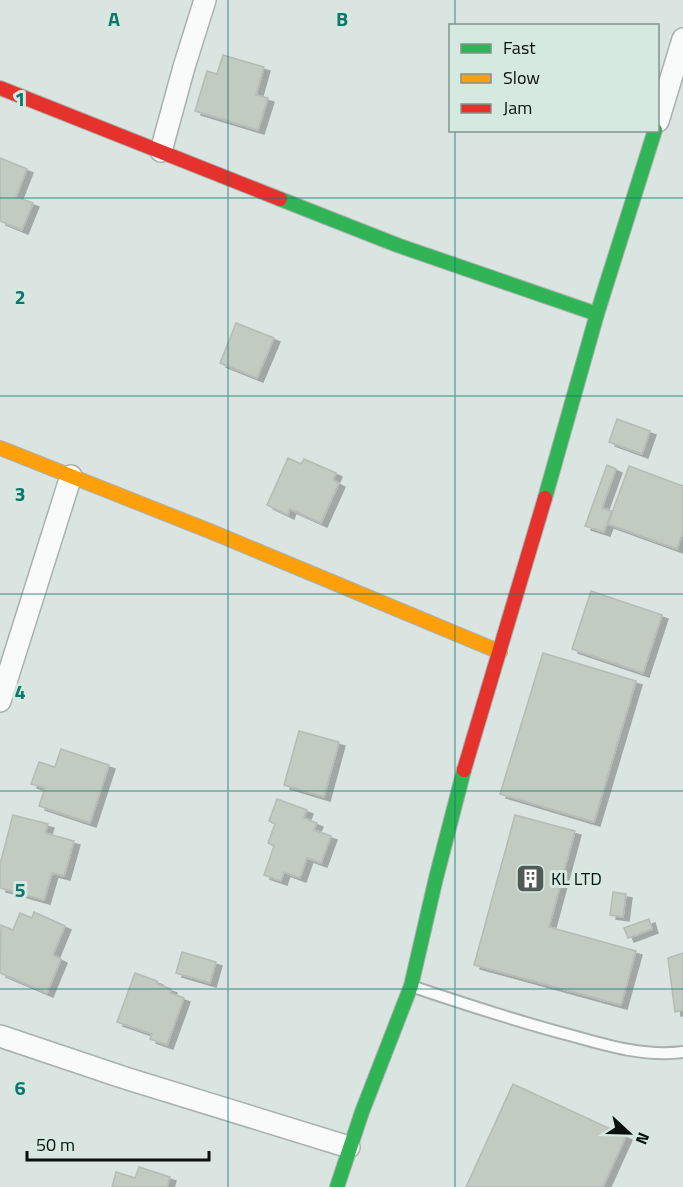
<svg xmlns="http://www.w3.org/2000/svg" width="683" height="1187" font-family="'Titillium Web',sans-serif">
	<defs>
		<filter id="shadow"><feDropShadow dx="6" dy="4" stdDeviation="0" flood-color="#0004"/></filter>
	</defs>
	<rect width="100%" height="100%" fill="#dae4e0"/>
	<g fill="#c1cbc1" stroke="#b5bbb7" stroke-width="1.5" filter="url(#shadow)">
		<polygon points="223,55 264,67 256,95 268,98 258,130 195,111 207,71 217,74"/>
		<polygon points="0,158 27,169 16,197 33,203 22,230 0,221"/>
		<polygon points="236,323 274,338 257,378 220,363"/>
		<polygon points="617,419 650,431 642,454 609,442"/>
		<polygon points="288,458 301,464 304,459 336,473 333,480 339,483 321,523 290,509 288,515 267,505"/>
		<polygon points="607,465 616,469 602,508 612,511 604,532 585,526"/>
		<polygon points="629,466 683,486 683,532 677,549 608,524"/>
		<polygon points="591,591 662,615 643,673 572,649"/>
		<polygon points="543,653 636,681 594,822 500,794"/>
		<polygon points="299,731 339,742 324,797 284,785"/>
		<polygon points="61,749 109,765 90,823 39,806 45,788 31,784 39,762 55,767"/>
		<polygon points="277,799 307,810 304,818 317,823 314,830 331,836 321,863 307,858 300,878 284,872 281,881 264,875 274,846 268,843 275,824 269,821"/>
		<polygon points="13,815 48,824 45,833 74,841 64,876 52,873 44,900 0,888 0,864"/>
		<polygon points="515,815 575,831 549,927 636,951 621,1005 474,965"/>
		<polygon points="613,892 626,894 623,917 610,915"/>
		<polygon points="34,912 65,926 53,955 61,959 47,993 0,973 1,925 13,930 20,913 32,918"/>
		<polygon points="649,919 652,929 628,938 624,928"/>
		<polygon points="182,952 216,962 210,983 176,973"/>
		<polygon points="683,953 683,1010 675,1012 668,958"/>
		<polygon points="135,973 157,981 157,984 171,989 170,993 184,998 167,1045 150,1039 152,1034 117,1022"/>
		<polygon points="513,1084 626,1136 603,1187 466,1187"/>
		<polygon points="139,1167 170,1177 167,1187 112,1187 116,1172 135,1178"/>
	</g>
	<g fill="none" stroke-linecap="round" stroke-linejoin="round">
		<defs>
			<path id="lane" d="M414,987C467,1005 520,1022 573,1036C608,1046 646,1057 683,1052"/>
			<g id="street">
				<polyline points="658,121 683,39"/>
				<polyline points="161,151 184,67 205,0"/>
				<polyline points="0,701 71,476"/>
				<polyline points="0,1036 125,1078 349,1147"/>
			</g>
			<g id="fast">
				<polyline points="280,199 397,245 597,314"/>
				<polyline points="545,498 597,314 655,130"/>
				<polyline points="337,1187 362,1112 411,986 436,878 464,770"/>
			</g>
			<polyline id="slow" points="0,448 212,532 500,652"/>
			<g id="jam">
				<polyline points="0,88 280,199"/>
				<polyline points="464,770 545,498"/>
			</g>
		</defs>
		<use href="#lane" stroke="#a9b1ae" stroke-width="14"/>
		<use href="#street" stroke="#a9b1ae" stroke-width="24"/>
		<use href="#fast" stroke="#a9b1ae" stroke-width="16"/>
		<use href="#slow" stroke="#a9b1ae" stroke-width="16"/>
		<use href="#jam" stroke="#a9b1ae" stroke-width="16"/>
		<use href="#lane" stroke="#f9fbfa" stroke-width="10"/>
		<use href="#street" stroke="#f9fbfa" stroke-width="21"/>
		<use href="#fast" stroke="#30b455" stroke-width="14"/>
		<use href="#slow" stroke="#ff9f0a" stroke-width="14"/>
		<use href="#jam" stroke="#e5322d" stroke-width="14"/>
	</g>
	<path fill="none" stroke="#0f766e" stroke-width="1.5" stroke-opacity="0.55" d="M228,0V1187M455,0V26M455,130V1187M0,198H683M0,396H683M0,594H683M0,791H683M0,989H683"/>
	<defs>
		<symbol id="building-square" viewBox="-11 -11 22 22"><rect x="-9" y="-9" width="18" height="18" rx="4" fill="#525a58" stroke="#d5e9e1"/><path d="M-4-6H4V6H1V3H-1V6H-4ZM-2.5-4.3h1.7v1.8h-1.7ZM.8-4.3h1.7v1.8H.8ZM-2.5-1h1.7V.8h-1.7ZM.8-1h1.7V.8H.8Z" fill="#fff"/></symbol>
	</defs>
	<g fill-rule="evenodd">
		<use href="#building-square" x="514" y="862" width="33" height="33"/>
	</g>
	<g text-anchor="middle" stroke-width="6" stroke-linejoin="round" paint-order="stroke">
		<g font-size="18" fill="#09100e" stroke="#d5e9e1" text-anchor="start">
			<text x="551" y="885">KL LTD</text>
		</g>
	</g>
	<g font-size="20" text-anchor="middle" font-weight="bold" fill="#0f766e" stroke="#d5e9e1" stroke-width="6" stroke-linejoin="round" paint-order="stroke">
		<text x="114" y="26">A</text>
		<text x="342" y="26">B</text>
		<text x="20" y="106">1</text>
		<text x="20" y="304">2</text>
		<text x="20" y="501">3</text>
		<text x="20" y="699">4</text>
		<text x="20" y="897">5</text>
		<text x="20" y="1095">6</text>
	</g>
	<rect x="449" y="24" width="210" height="108" fill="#d5e9e1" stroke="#83928d" stroke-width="1.5"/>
	<rect x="461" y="44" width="30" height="9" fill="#30b455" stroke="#83928d" stroke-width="1.5"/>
	<text x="503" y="54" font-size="18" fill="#09100e">Fast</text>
	<rect x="461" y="74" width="30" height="9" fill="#ff9f0a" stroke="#83928d" stroke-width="1.5"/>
	<text x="503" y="84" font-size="18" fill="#09100e">Slow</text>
	<rect x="461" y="104" width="30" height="9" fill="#e5322d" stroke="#83928d" stroke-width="1.5"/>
	<text x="503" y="114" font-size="18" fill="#09100e">Jam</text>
	<g transform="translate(629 1133) rotate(112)" stroke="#d5e9e1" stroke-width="4.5" paint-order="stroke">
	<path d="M0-4.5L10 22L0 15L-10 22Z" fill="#09100e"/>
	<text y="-9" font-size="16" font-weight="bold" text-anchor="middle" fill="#09100e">N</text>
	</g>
	<path d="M27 1151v9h182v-9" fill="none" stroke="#09100e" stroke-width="3"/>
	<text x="36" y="1151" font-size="18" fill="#09100e" stroke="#d5e9e1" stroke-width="4.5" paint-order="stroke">50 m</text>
</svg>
